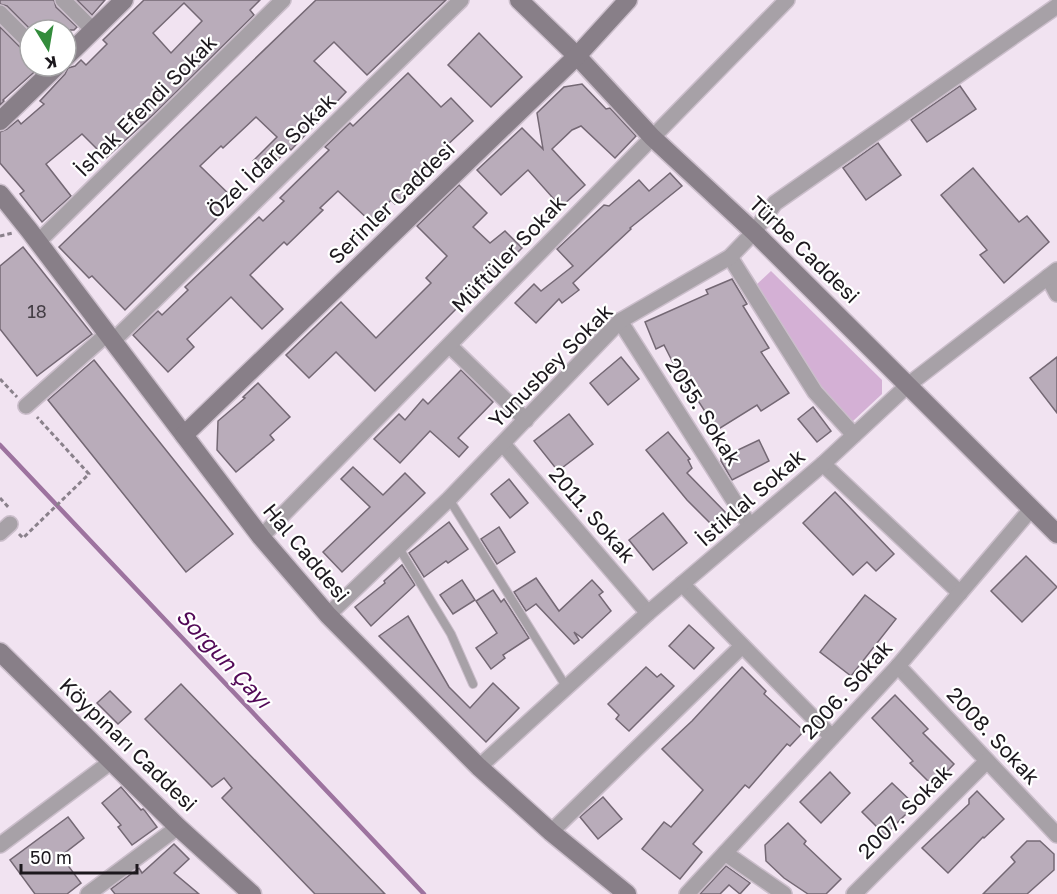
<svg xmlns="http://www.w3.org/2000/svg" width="1057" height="894" font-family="'Golos Text',sans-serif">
	<rect width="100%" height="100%" fill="#f1e3f1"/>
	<polygon fill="#d4b0d5" points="771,271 882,380 882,394 852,422 816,380 755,286"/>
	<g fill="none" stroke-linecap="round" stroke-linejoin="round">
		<polyline stroke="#9d739f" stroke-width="4.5" points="0,445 424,894"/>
	</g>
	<g fill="#b9acba" stroke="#746874" stroke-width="1.5" fill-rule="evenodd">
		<polygon points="0,0 54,0 56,7 77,27 74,30 31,30 7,6 0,4"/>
		<polygon points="77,0 105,0 92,15"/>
		<path d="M144,0H260L250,10L254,15L154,114L106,158L82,134L46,164L71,196L42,222L20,194L24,191L0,163V132L7,129L18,120L21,124L44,104L40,101L65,74L68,68L75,66L81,60L86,65L107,44L103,40ZM184,3L202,21L171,53L153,33Z"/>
		<polygon points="316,0 446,0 367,75 334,42 314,61 346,92 291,150 289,148 265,173 253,161 277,137 256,117 223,148 221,146 200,166 235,200 125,310 92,276 89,278 59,247"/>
		<polygon points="0,27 23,50 30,52 30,66 41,66 3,100 4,101 0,105"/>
		<polygon points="479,33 522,77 491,107 448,65"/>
		<polygon points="408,73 441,107 451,98 473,121 416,174 423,182 395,204 391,200 371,222 338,191 320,208 323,210 287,245 284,242 250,275 283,309 262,329 231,297 187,339 194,347 168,372 133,335 158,311 162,315 188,290 185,287 259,217 263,221 284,201 280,198 329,150 325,147 350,123 353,126"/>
		<polygon points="582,84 606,109 610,108 636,136 615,158 581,126 572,130 552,149 585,185 561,207 528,170 501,195 477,170 522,128 543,149 537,113 564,87"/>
		<polygon points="960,86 976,109 927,142 911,120"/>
		<polygon points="878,143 901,175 866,200 843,168"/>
		<polygon points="973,168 1019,222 1027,216 1049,242 1004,283 980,255 987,250 941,195"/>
		<polygon points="670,173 682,186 630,228 631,229 573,283 579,290 562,303 559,299 536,323 515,303 534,284 541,291 573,266 557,249 604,205 609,206 639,180 649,191"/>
		<polygon points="459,185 487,213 473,227 490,243 505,231 522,248 459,310 457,308 375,391 336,352 309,378 286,355 341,302 376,338 431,283 426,278 447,256 417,226"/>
		<polygon points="23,247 92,334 37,376 0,329 0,266"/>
		<polygon points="732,279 747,304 743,306 769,348 761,352 789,393 761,411 757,405 717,430 697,399 693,402 664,345 656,349 645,322 708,294 706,290"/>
		<polygon points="621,357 639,379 608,405 590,383"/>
		<polygon points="1057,357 1057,413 1030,378"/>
		<polygon points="94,360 233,534 186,572 48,400"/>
		<polygon points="461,370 493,402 458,438 468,447 459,457 430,431 400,463 374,439 399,414 405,420 423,399 428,404"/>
		<polygon points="258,383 290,417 270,435 274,440 236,472 217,450 218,421 245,398 243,397"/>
		<polygon points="813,407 831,431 817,442 798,419"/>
		<polygon points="569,414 593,444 558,471 534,441"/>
		<polygon points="668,432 690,459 688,460 692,468 687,473 727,514 714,527 687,500 646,450"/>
		<polygon points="759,440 769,461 732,480 721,461 721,458"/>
		<polygon points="353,467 383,495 405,473 425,493 342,572 323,552 370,507 341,479"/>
		<polygon points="509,479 528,503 510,518 491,494"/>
		<polygon points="835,492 894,554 876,571 867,562 853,575 803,523"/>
		<polygon points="663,513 687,543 653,570 629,540"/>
		<polygon points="449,522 468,549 448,563 446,561 424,577 409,553"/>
		<polygon points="499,527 515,552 497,564 481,539"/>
		<polygon points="1026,556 1057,587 1022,622 991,591"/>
		<polygon points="402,565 415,585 371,626 355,607 385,583 384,581"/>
		<polygon points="536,578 559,611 592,580 603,592 599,595 611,611 582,638 574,632 579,640 574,644 536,604 526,611 514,592"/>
		<polygon points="462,580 475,600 453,614 440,595"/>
		<polygon points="493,590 501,602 504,599 529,638 503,655 505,658 491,669 476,648 497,633 476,601"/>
		<polygon points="865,595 896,619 851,676 820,652"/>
		<polygon points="408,616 449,687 470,708 493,683 519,708 486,742 379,636"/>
		<polygon points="689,625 714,648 694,669 669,646"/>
		<polygon points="646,667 657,677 661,674 674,686 629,731 616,719 619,715 608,704"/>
		<polygon points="742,667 766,691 764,694 804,731 790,746 787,744 749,788 745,785 693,844 702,852 680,879 642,849 664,822 671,827 703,790 662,749 692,721"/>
		<polygon points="181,684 385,894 315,894 222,798 232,788 224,778 212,787 145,719"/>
		<polygon points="110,691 131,712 118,724 97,703"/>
		<polygon points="895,695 928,729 923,733 954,764 933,786 910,763 913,761 872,718"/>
		<polygon points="830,772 850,793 821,823 800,802"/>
		<polygon points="892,783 915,805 885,835 862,812"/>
		<polygon points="121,787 141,810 143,809 145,811 157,827 132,845 118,827 121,825 102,803"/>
		<polygon points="977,791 1004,819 984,838 983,837 948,873 922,848 969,804 969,799"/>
		<polygon points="603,797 622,819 598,839 580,817"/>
		<polygon points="68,817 84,838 61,856 81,883 67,894 35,894 10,860"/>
		<polygon points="788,823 806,841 804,844 841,879 826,894 808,894 784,878 766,861 765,845"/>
		<polygon points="1027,841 1040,841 1054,854 1054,870 1027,894 983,894 1015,862 1011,857"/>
		<polygon points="174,844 189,859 174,873 199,894 115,894 111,889 139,868 142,873"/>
		<polygon points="726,866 750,883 740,894 729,885 720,894 700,894"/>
	</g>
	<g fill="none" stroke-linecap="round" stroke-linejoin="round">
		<defs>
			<g id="lane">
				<polyline points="449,499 567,688"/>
				<polyline points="399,548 451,634 473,684"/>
			</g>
			<g id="street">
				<polyline points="63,0 93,30"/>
				<polyline points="0,13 30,43"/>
				<polyline points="38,242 283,0"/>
				<polyline points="730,257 815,392 854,435"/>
				<polyline points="1048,277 1057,294"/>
				<polyline points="620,321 750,526"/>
				<polyline points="113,341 461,0"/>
				<polyline points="450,346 526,420"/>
				<polyline points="26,406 107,334"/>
				<polyline points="503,444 648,613"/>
				<polyline points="823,464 960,593"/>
				<polyline points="0,533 10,524"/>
				<polyline points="261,537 787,0"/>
				<polyline points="682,584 832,737"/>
				<polyline points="328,615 449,499 620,321 730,257 754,232 775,203 1057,6"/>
				<polyline points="898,666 1057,835"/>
				<polyline points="479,767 648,613 823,464 908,385 1057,270"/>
				<polyline points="551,832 742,646"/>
				<polyline points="0,845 112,761"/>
				<polyline points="725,853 784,894"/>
				<polyline points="88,894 178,827"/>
				<polyline points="687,894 898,666 1032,508"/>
				<polyline points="854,894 987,761"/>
			</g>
			<g id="secondary">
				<polyline points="519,0 577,56 652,137 754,232 1057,534"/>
				<polyline points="66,57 124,0"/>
				<polyline points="0,121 57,66"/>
				<polyline points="0,194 29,230 261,537 328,615 479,767 551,832 627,894"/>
				<polyline points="184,435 577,56 628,0"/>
				<polyline points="0,652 178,827 252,894"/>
			</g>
		</defs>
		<use href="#lane" stroke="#cbbecb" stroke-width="10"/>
		<use href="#street" stroke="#cbbecb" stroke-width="18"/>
		<use href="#secondary" stroke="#cbbecb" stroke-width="21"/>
		<g stroke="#8a818b" stroke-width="3" stroke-dasharray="4.5 3" stroke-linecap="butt">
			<polyline points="0,236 13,233"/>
			<polyline points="0,379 17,397"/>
			<polyline points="0,498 10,509"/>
			<polyline points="19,534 23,538 89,474 37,417"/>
		</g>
		<use href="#lane" stroke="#a7a1a7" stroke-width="8"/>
		<use href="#street" stroke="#a7a1a7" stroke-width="15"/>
		<use href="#secondary" stroke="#887f88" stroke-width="18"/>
	</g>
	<g text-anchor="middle" stroke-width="4.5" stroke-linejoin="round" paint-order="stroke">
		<g font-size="18" fill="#433d44">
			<text x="37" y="318">18</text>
		</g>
		<g font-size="21" fill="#1c181d" stroke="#fff">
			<text transform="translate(146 106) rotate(-45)" y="7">İshak Efendi Sokak</text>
			<text transform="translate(272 156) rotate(-44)" y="7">Özel İdare Sokak</text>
			<text transform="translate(392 203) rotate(-44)" y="7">Serinler Caddesi</text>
			<text transform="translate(804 250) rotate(44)" y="7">Türbe Caddesi</text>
			<text transform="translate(509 254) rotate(-46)" y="7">Müftüler Sokak</text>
			<text transform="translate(551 366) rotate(-45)" y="7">Yunusbey Sokak</text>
			<text transform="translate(703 412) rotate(58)" y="7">2055. Sokak</text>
			<text transform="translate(751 498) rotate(-41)" y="7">İstiklal Sokak</text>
			<text transform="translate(592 515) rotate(49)" y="7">2011. Sokak</text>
			<text transform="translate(306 553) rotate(50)" y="7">Hal Caddesi</text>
			<text transform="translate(847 690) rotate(-48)" y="7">2006. Sokak</text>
			<text transform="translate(993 736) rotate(47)" y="7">2008. Sokak</text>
			<text transform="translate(128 745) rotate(44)" y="7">Köypınarı Caddesi</text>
			<text transform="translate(905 812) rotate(-45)" y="7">2007. Sokak</text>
		</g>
		<g font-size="22" font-style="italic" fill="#520957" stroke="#fff">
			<text transform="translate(224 658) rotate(47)" y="8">Sorgun Çayı</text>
		</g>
	</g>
	<g transform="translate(48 48) rotate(169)"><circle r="28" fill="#ffffff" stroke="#a4a3a5" stroke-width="1.5"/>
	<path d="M0-4.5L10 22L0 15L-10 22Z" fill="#338c3c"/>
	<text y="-9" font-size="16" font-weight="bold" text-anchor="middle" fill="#1c181d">K</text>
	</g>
	<path d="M21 864v9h116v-9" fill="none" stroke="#1c181d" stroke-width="3"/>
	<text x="30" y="864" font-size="18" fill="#1c181d" stroke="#ffffff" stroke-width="4.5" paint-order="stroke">50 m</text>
</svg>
